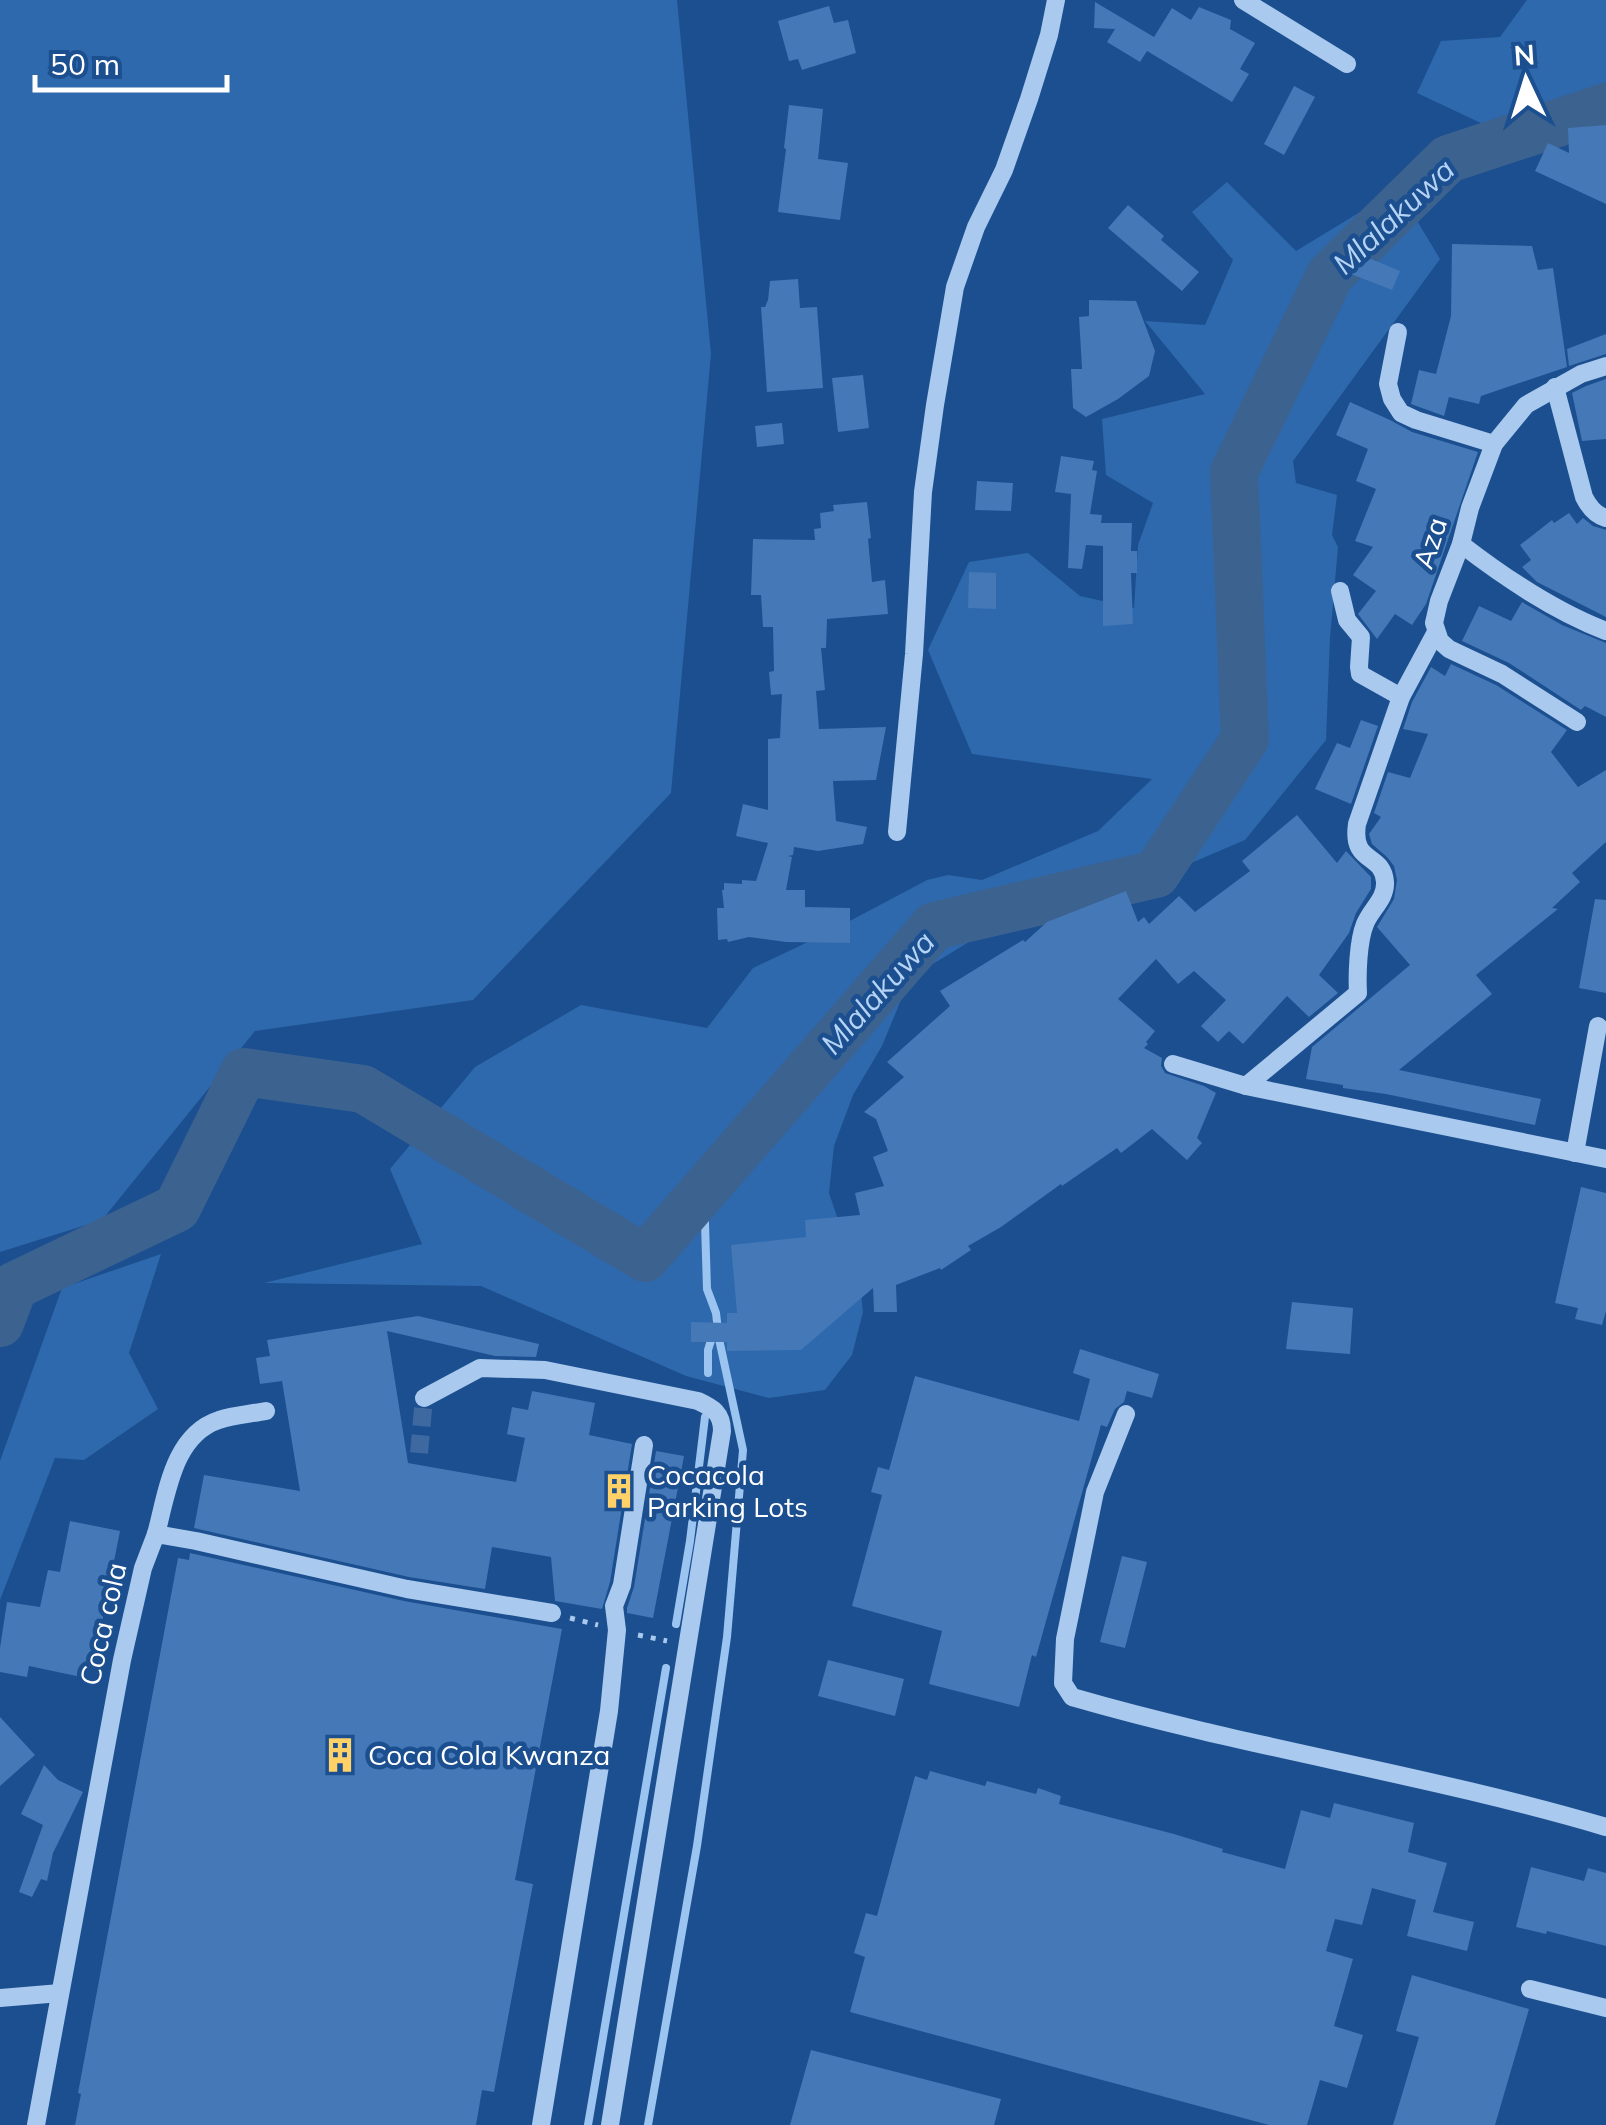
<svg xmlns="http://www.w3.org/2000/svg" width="1606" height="2125" font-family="Mulish,sans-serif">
	<rect width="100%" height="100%" fill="#1b4f8f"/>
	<g fill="#2e69ad">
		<polygon points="0,0 677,0 711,354 671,793 473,1000 255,1031 102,1220 0,1252"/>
		<polygon points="1527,0 1606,0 1606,84 1485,125 1417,93 1441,41 1500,37"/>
		<polygon points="1227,182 1296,251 1398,189 1440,259 1293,461 1296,483 1337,495 1332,535 1338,547 1330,638 1326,740 1245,840 1170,872 1148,886 1100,891 1037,910 977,937 910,978 882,1046 853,1095 834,1146 829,1193 860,1284 863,1312 852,1355 825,1390 769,1398 686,1376 481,1286 264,1283 422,1244 390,1169 475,1067 581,1005 707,1028 753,968 829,932 927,880 948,875 982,880 1098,831 1152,779 972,754 928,650 969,562 1028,553 1080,596 1134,608 1138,545 1153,503 1106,475 1102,419 1205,394 1145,321 1205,325 1233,260 1192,212"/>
		<polygon points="161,1254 129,1353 158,1409 84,1460 55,1458 0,1600 0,1461 62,1288"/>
	</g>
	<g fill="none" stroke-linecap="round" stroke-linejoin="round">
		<g stroke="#9cc4f0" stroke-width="8">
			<polyline points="708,1373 708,1350 713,1334"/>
			<polyline points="676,1624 690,1541 705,1417"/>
			<polyline points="588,2125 666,1668"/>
			<polyline points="648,2125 697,1846 727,1637 743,1450 719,1339 716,1313 707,1289 704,1190"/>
		</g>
		<polyline stroke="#3c6290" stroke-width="48" points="0,1323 14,1286 177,1208 244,1072 363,1089 645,1258 934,926 1156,874 1245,739 1234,472 1330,275 1448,159 1606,107"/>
	</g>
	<g fill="#4478b7">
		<polygon points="1095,2 1154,37 1172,8 1191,20 1199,7 1231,20 1230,29 1255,43 1240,69 1249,74 1232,102 1147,51 1140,62 1107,42 1115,29 1094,28"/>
		<polygon points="829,6 834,23 848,20 856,53 802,70 798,59 789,61 778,21"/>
		<polygon points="1294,86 1315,97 1284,155 1264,144"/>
		<polygon points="789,105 823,109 818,159 848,163 840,220 778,212 786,149 784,148"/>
		<polygon points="1606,125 1606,204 1535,171 1548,143 1569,153 1568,128"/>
		<polygon points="1128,205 1164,236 1161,240 1199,272 1182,291 1108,228"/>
		<polygon points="1452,244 1532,246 1538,270 1553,268 1567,367 1481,396 1479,404 1449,397 1444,416 1411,404 1419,370 1436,374 1451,316"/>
		<polygon points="1359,254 1400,271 1392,290 1351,274"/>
		<polygon points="798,279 800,308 817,307 823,388 767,392 761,307 765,307 768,300 770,281"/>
		<polygon points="1089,300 1136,301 1155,351 1149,376 1118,399 1086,417 1073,408 1071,369 1082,369 1079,317 1089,316"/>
		<polygon points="1606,334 1606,354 1569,366 1567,349"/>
		<polygon points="863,375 869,428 838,432 832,378"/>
		<polygon points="1606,379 1606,439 1582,441 1572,393 1586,386"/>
		<polygon points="1350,402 1390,420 1412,432 1478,452 1426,604 1412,625 1395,614 1377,639 1358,614 1376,591 1353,575 1373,547 1355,541 1376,489 1356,481 1368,449 1336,435"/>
		<polygon points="782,423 784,444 757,447 755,426"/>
		<polygon points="1061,456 1094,461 1092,470 1097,471 1090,514 1102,515 1101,523 1132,523 1131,551 1137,551 1137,573 1131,573 1133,624 1103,626 1103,546 1086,545 1082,569 1068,568 1071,494 1055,492"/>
		<polygon points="977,481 1013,483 1011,511 975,510"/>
		<polygon points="867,502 871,538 868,539 872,582 885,580 888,614 827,619 826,648 821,648 825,690 816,691 819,729 886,727 876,780 833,781 836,821 867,827 863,844 818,851 794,847 793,855 788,856 792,857 786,890 805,890 805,907 850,908 850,943 786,942 749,937 728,942 727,939 718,940 717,908 724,908 722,890 724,890 724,883 742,884 742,880 756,881 768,843 736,836 743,804 768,810 768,739 780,738 782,694 771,695 769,672 774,671 773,627 763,627 761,595 751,595 753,539 815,540 814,529 821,528 820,513 834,511 833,505"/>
		<polygon points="1569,513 1577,524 1583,518 1593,526 1606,530 1606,617 1537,582 1522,567 1531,560 1520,545 1552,520 1554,523"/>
		<polygon points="969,572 996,573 996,609 968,608"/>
		<polygon points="1522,602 1562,625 1606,643 1606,717 1585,706 1581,710 1509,663 1462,641 1479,606 1511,621"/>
		<polygon points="1451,664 1496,685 1567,730 1551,752 1578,787 1606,770 1606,842 1572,873 1580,882 1552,908 1558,909 1476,975 1492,994 1399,1070 1541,1099 1535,1125 1386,1094 1343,1088 1343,1085 1306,1079 1312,1047 1410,965 1377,927 1394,899 1397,880 1394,866 1387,857 1372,844 1369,834 1381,817 1374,813 1388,772 1410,778 1428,734 1403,729 1412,702 1431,667 1445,676"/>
		<polygon points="1361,720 1378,726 1351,804 1315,789 1337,743 1350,748"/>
		<polygon points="1297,815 1337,863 1346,851 1371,877 1371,889 1356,913 1349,933 1319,975 1338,993 1309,1017 1287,996 1243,1044 1229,1031 1218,1042 1201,1026 1226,1000 1194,971 1178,984 1156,959 1118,999 1155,1031 1146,1042 1148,1044 1144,1048 1162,1058 1161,1066 1165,1073 1204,1086 1216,1093 1197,1138 1202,1143 1187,1160 1152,1129 1121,1153 1117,1148 1062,1186 1061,1184 1001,1227 968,1246 971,1250 941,1270 940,1268 896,1285 897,1312 874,1312 873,1288 801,1350 727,1351 727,1342 691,1342 691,1322 727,1323 727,1313 737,1313 731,1245 806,1237 805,1220 860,1215 855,1193 884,1186 873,1157 888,1151 876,1119 864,1112 904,1077 887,1062 950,1006 940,991 1023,940 1025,942 1047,922 1126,891 1138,922 1144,917 1149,924 1179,896 1195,912 1250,871 1242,861"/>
		<polygon points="1595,899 1606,900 1606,993 1579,988"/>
		<polygon points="1581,1187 1606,1193 1606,1311 1602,1325 1575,1319 1578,1308 1555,1303"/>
		<polygon points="1292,1302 1353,1308 1350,1354 1286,1349"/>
		<polygon points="418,1316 539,1344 536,1357 495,1356 387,1331 408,1463 516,1482 525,1438 507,1434 512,1407 528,1410 532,1391 595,1403 589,1435 632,1444 610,1582 602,1609 555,1601 551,1557 492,1547 485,1589 409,1577 194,1528 204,1475 300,1491 282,1381 260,1384 256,1358 270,1356 267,1340"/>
		<polygon points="1080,1349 1159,1374 1152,1398 1127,1391 1124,1402 1115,1409 1107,1427 1101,1425 1036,1657 1032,1655 1019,1707 929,1684 942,1631 852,1606 882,1495 871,1492 878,1467 889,1470 915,1376 1079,1421 1090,1379 1073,1373"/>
		<polygon points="656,1451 684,1456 653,1618 627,1613 627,1608 634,1587"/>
		<polygon points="70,1521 120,1531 96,1652 92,1651 86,1678 29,1666 27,1677 0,1672 0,1648 7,1602 40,1607 48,1570 60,1572"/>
		<polygon points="190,1553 404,1601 562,1629 515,1880 533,1884 494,2092 482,2090 476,2125 75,2125 81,2094 78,2093 178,1558 189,1560"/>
		<polygon points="1122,1556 1147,1562 1125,1648 1100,1642"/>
		<polygon points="828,1660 904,1679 895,1716 818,1696"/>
		<polygon points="0,1717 35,1755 0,1786"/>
		<polygon points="44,1765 58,1780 83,1792 53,1853 47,1881 41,1879 32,1897 19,1892 43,1825 21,1814"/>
		<polygon points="930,1771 985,1786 987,1781 1036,1794 1038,1788 1061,1796 1059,1804 1174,1834 1223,1849 1222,1852 1285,1869 1301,1810 1330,1818 1334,1803 1414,1823 1408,1852 1447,1863 1433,1912 1474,1922 1467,1951 1407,1936 1416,1900 1372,1888 1362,1925 1335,1919 1326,1951 1353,1959 1334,2026 1363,2035 1347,2088 1320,2080 1307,2125 1269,2125 850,2012 865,1957 854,1953 866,1913 877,1916 915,1776 927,1780"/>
		<polygon points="1531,1867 1584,1881 1588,1868 1606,1873 1606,1946 1547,1931 1546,1934 1516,1927"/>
		<polygon points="1412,1975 1529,2009 1495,2125 1393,2125 1419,2037 1396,2031"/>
		<polygon points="811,2050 1001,2099 994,2125 790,2125"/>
	</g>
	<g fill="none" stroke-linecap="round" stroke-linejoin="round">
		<polyline stroke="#3d69a0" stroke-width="18" stroke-dasharray="18 9" stroke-linecap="butt" points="419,1453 424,1398"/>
		<g stroke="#a9c9ee" stroke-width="5" stroke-dasharray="5 8" stroke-linecap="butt">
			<polyline points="570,1618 598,1625"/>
			<polyline points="638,1635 667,1641"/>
		</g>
		<g stroke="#a9c9ee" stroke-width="18">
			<polyline points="1243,0 1347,64"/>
			<polyline points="1398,332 1388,384 1392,399 1401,413 1416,420 1494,444"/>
			<path d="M1555,387L1584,497C1589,507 1595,515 1606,518"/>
			<path d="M1461,544C1505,578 1554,611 1606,631"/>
			<polyline points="1340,591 1347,620 1361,637 1359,667 1360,674 1401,697"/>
			<polyline points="1577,722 1502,674 1449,649 1440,641 1434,623 1439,601 1461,544 1470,508 1494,444 1526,405 1581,374 1606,366"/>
			<polyline points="897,832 914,654 923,492 935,405 955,287 976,227 1004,170 1029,99 1049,35 1056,0"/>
			<polyline points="1173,1064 1246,1086 1606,1159"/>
			<path d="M1246,1086L1358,993C1357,975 1358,941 1365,924C1371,909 1386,899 1385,882C1383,852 1351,865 1357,824L1401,697L1436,632"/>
			<polyline points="1575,1153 1598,1026"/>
			<path d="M424,1398L480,1368L545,1370L698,1401C713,1408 722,1413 722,1431L610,2125"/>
			<path d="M1126,1414L1095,1492L1065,1639L1063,1683L1072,1697C1248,1748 1430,1775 1606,1827"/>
			<path d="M156,1534C167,1494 173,1435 219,1420C233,1415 251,1414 266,1411"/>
			<polyline points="1530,1989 1606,2008"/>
			<polyline points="0,1998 60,1993"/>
			<polyline points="36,2125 122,1660 143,1568 156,1534 196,1541 407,1589 552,1613"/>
			<polyline points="541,2125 609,1711 617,1630 614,1606 622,1585 644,1445"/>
		</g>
	</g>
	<defs>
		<symbol id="building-bare" viewBox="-9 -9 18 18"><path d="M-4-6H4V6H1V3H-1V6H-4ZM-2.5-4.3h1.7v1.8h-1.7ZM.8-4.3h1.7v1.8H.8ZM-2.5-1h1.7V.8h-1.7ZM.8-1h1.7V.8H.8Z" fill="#ffd166" stroke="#1b4f8f" stroke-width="2.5" paint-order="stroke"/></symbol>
	</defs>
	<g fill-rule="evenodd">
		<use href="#building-bare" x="594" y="1466" width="50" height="50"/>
		<use href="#building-bare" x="315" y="1730" width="50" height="50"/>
	</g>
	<g text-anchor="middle" stroke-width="9" stroke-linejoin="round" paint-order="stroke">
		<g font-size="28" fill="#fff" stroke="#1b4f8f">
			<text transform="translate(1430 543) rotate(-72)" y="10">Aza</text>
			<text transform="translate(103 1624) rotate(-77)" y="10">Coca cola</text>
		</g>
		<g font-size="28" fill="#fff" stroke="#1b4f8f" text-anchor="start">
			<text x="647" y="1485">Cocacola<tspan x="647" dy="32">Parking Lots</tspan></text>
			<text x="368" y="1765">Coca Cola Kwanza</text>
		</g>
		<g font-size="30" font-style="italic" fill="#b5d3f5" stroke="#1b4f8f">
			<text transform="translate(1394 217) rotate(-43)" y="10">Mlalakuwa</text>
			<text transform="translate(878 993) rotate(-48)" y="10">Mlalakuwa</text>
		</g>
	</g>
	<g transform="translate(1526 80) rotate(356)" stroke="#1b4f8f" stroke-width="8" paint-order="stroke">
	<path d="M0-8L18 38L0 25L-18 38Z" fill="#ffffff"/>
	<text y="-15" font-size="28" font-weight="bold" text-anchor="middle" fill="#ffffff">N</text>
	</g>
	<path d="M35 75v15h192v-15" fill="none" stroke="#ffffff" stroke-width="5"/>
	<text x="50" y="75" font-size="30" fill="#ffffff" stroke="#1b4f8f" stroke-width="8" paint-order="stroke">50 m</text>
</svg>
